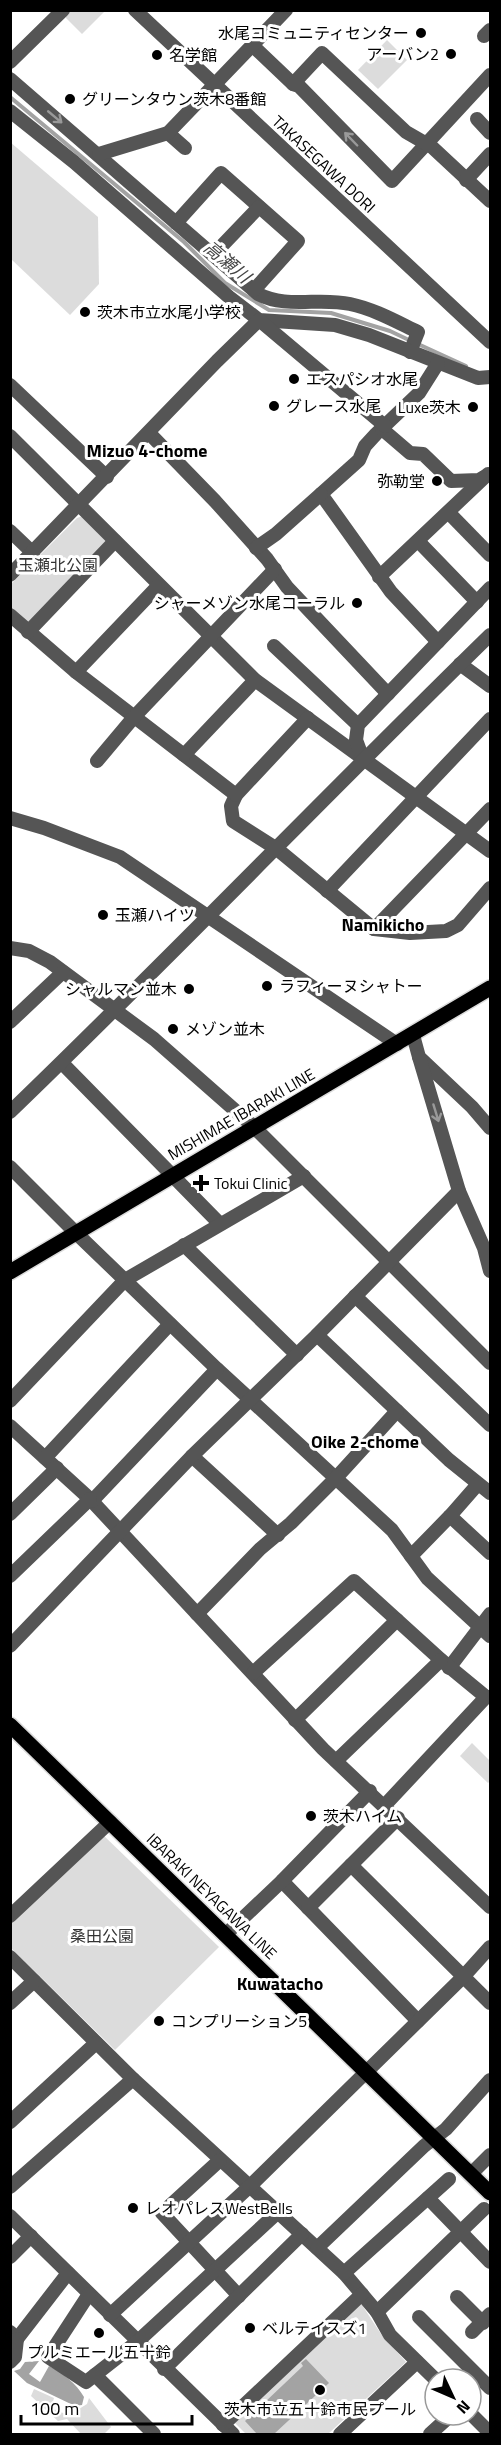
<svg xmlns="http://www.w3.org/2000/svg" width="501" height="2445" font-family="'Titillium Web','Noto Sans JP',sans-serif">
	<rect width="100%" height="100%" fill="#fff"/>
	<g fill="#dcdcdc">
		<polygon points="69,11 105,11 82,34 66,18 65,15"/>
		<polygon points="387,40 407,60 378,89 358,70"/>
		<polygon points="10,142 98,217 99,284 70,315 11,259"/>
		<polygon points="83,516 107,540 30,622 25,622 11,608 10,585 77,518"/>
		<polygon points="472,1743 490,1761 490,1781 488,1783 460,1756"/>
		<polygon points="101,1833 219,1947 115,2050 11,1948 10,1923"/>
		<polygon points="355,2304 362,2305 381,2334 406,2362 328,2434 246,2434 235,2423"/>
		<polygon points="34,2389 54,2398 51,2408 68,2415 72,2406 79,2409 87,2404 89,2398 111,2427 104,2434 81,2434 67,2419 58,2421 31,2396"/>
	</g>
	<g fill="#a3a3a3">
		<polygon points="306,2359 329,2383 274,2434 257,2434 245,2421 303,2366 301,2363"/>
		<path d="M39,2361L29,2374L40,2382L49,2366C63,2373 76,2383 84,2397L82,2405L75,2406L27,2383L14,2371L20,2369L25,2362Z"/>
	</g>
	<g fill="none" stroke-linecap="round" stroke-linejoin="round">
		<g stroke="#a3a3a3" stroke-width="4">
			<polyline points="10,97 184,242 225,283 269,310 331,313 390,331 411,341"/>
			<polyline points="418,344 466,366"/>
		</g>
		<defs>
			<g id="major">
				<polyline points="10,1272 490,988"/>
				<polyline points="10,1725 490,2193"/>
			</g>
		</defs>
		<use href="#major" stroke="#dbdbdb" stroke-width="18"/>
		<g stroke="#555" stroke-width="14">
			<polyline points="135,10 490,342"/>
			<polyline points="484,36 490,30"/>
			<polyline points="252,45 293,84 299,86 392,181 490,75"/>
			<polyline points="10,62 63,10"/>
			<path d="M10,79L258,294C287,309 319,297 350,304C374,309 397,322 418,332L410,352"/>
			<polyline points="293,84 322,53 406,132 432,147 490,201"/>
			<polyline points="10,111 74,162 229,297 259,320 335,325 369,335 478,378 490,377"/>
			<polyline points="477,119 490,133"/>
			<polyline points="168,133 185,148"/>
			<polyline points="99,154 168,133 286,10"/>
			<polyline points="466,180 490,154"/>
			<polyline points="176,223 221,173 298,241 254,290"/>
			<polyline points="213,255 259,207"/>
			<polyline points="438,363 419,393 376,434 365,446 359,460 321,494 391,592 438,642"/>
			<polyline points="10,385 107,477"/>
			<polyline points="382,429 410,453 423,454 451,481 479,480 484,477"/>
			<polyline points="149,433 215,501 267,559 287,587 388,694"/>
			<polyline points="10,436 255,680 490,851"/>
			<polyline points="449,513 490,555"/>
			<polyline points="10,531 33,553"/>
			<polyline points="418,541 477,602"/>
			<polyline points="256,548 276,534 321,494"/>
			<polyline points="10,575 217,361 259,320 385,426"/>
			<polyline points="379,577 488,474"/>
			<polyline points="10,615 76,672 236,795 231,806 233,821 277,849 374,929 410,933 446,931 458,925 490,888"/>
			<polyline points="28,632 115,541"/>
			<polyline points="274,646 358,725"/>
			<polyline points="460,664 490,686"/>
			<polyline points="76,672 158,586"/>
			<polyline points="184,755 255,680"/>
			<polyline points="363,759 356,740 358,725 490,588"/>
			<polyline points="97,761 134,717 275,569"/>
			<polyline points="236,795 308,718"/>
			<polyline points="10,818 44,828 120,857 397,1044"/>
			<polyline points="327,891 490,719"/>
			<polyline points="374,929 490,809"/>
			<polyline points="10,948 29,951 50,962 154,1039 254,1127 490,1363"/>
			<polyline points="10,1022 63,972"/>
			<polyline points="413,1035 419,1057 472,1107 490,1128"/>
			<polyline points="419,1057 459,1191 484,1248 490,1271"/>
			<polyline points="62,1063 220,1224"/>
			<path d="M10,1112C173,955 329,792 490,635"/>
			<polyline points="10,1167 76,1233 217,1369 392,1530 427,1578 490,1636"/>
			<polyline points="184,1245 297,1355"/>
			<polyline points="355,1296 490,1425"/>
			<polyline points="317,1335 449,1460 490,1493"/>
			<polyline points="10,1401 125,1280 304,1176"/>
			<polyline points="10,1426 90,1499 323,1749 490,1907"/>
			<polyline points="192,1456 278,1535"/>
			<polyline points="45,1458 170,1324"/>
			<polyline points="92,1501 217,1369"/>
			<polyline points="10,1514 57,1468"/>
			<polyline points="450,1516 490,1553"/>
			<polyline points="411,1556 450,1516 478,1484"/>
			<polyline points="10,1576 90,1499"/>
			<polyline points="197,1614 260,1549 291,1523 335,1479 397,1411"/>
			<polyline points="10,1646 192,1456 317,1335 459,1191"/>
			<polyline points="449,1668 490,1614"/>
			<polyline points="253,1673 354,1581 441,1660 486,1697"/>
			<polyline points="295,1720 397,1620"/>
			<polyline points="336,1761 441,1660"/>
			<polyline points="385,1805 486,1697 490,1697"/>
			<polyline points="351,1865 490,2003"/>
			<polyline points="282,1881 418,2021"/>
			<polyline points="308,1908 398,1818"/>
			<polyline points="10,1916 110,1822"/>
			<polyline points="225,1935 282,1881 370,1791"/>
			<polyline points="10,1957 133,2079 344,2273 377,2312 390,2335 435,2379"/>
			<polyline points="10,2003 34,1981"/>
			<polyline points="10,2122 96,2043"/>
			<polyline points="220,2160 162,2213 239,2296"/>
			<polyline points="471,2174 490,2155"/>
			<polyline points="10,2187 133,2079"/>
			<polyline points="428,2198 490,2262"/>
			<polyline points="10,2216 233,2434"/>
			<polyline points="317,2248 424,2146 446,2129 490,2080"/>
			<polyline points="10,2257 31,2236"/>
			<polyline points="344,2273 449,2179"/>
			<polyline points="89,2294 48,2357 86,2382 137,2342 278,2212"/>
			<polyline points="457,2297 483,2323"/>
			<polyline points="377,2312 484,2209"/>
			<polyline points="110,2315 249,2187 463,1977 490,1947"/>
			<polyline points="419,2317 490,2388"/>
			<polyline points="10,2332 17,2339 68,2273"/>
			<polyline points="472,2332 490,2314"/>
			<polyline points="10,2362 15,2357 17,2339"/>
			<polyline points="164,2369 302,2234"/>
			<polyline points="95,2375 154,2434"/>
			<polyline points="471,2414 490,2433"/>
			<polyline points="223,2425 362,2294"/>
			<polyline points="340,2434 417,2362"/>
			<polyline points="430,2434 451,2415"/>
		</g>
		<use href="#major" stroke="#000" stroke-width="15"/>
	</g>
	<defs><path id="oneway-shaft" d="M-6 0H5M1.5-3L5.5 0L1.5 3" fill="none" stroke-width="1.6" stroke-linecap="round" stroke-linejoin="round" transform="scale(1.5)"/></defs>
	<g stroke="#999">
		<use href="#oneway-shaft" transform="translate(55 117) rotate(40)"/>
		<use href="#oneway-shaft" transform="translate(351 139) rotate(-134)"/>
		<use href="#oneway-shaft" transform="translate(436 1113) rotate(73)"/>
	</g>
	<g fill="#000" stroke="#fff" stroke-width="2">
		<circle cx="421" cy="33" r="6"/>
		<circle cx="451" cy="54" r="6"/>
		<circle cx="157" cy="55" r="6"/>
		<circle cx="70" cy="99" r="6"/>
		<circle cx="85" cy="312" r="6"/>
		<circle cx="294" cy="379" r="6"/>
		<circle cx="274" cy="406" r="6"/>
		<circle cx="473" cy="407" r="6"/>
		<circle cx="437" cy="481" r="6"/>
		<circle cx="357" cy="603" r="6"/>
		<circle cx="103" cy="915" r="6"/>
		<circle cx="267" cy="986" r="6"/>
		<circle cx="189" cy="989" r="6"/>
		<circle cx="173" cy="1029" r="6"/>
		<path d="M198 1174h6v6h6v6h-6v6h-6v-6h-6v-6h6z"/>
		<circle cx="311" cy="1816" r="6"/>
		<circle cx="159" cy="2021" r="6"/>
		<circle cx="133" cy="2208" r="6"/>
		<circle cx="250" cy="2328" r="6"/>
		<circle cx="99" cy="2333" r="6"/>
		<circle cx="320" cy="2390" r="6"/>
	</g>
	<g text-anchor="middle" stroke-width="6" stroke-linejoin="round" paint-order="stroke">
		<g font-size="16" fill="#000" stroke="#fff" text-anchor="start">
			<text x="409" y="39" text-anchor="end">水尾コミュニティセンター</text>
			<text x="439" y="60" text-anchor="end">アーバン2</text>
			<text x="169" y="61">名学館</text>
			<text x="82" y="105">グリーンタウン茨木8番館</text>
			<text x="97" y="318">茨木市立水尾小学校</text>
			<text x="306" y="385">エスパシオ水尾</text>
			<text x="286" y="412">グレース水尾</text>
			<text x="461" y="413" text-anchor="end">Luxe茨木</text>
			<text x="425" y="487" text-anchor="end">弥勒堂</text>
			<text x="345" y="609" text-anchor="end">シャーメゾン水尾コーラル</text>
			<text x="115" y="921">玉瀬ハイツ</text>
			<text x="279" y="992">ラフィーヌシャトー</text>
			<text x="177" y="995" text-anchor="end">シャルマン並木</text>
			<text x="185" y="1035">メゾン並木</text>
			<text x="214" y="1189">Tokui Clinic</text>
			<text x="323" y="1822">茨木ハイム</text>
			<text x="171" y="2027">コンプリーション5</text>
			<text x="145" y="2214">レオパレスWestBells</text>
			<text x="262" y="2334">ベルテイスズ1</text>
			<text x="99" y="2358" text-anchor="middle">プルミエール五十鈴</text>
			<text x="320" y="2415" text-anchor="middle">茨木市立五十鈴市民プール</text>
		</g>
		<g font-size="16" fill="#000" stroke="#fff">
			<text transform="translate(324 164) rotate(43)" y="6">TAKASEGAWA DORI</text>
			<text transform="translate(241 1114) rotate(-30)" y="6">MISHIMAE IBARAKI LINE</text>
			<text transform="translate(212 1896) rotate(44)" y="6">IBARAKI NEYAGAWA LINE</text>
		</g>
		<g font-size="16" fill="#333" stroke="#fff">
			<text x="58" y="571">玉瀬北公園</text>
			<text x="102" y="1942">桑田公園</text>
		</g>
		<g font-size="18" font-style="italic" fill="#444" stroke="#fff">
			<text transform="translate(227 262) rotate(40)" y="6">高瀬川</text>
		</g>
		<g font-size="18" font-weight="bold" fill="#000" stroke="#fff">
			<text x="147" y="457">Mizuo 4-chome</text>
			<text x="383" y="931">Namikicho</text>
			<text x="365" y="1448">Oike 2-chome</text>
			<text x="280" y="1990">Kuwatacho</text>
		</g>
	</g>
	<rect width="501" height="2445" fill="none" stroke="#000000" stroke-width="24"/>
	<g transform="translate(453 2397) rotate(134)"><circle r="28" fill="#ffffff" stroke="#999999" stroke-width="1.5"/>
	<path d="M0-4.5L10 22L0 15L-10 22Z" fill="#000000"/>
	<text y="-9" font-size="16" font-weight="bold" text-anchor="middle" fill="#000000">N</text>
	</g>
	<path d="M21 2415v9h171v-9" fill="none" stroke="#000000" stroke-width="3"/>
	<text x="30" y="2415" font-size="18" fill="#000000" stroke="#ffffff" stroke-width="4.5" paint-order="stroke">100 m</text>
</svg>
